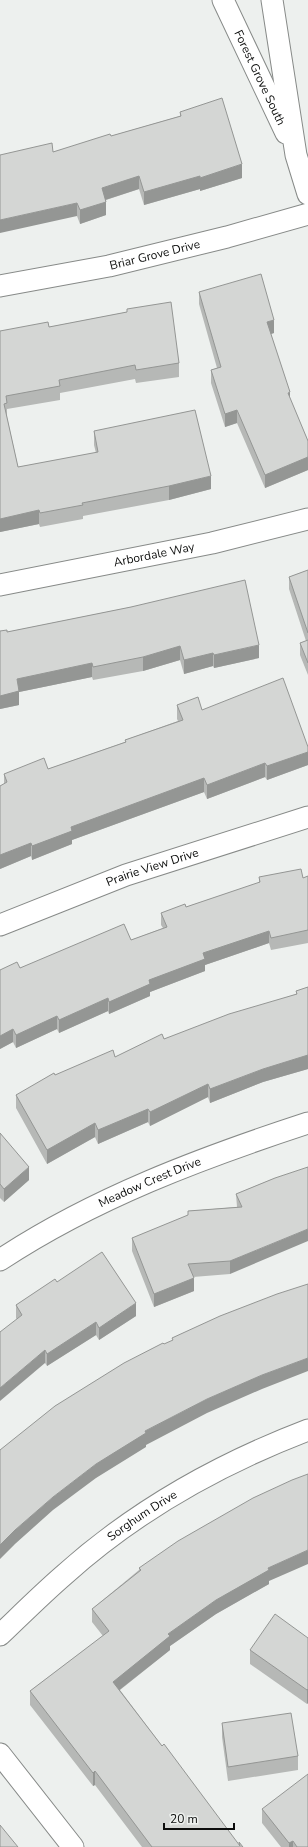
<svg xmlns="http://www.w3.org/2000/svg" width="308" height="1847" font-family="'Nunito Sans',sans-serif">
	<rect width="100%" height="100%" fill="#edf0ee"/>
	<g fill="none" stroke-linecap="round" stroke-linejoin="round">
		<defs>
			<g id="street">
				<path id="s1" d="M223,0L286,133"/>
				<polyline points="272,0 296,155 308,194"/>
				<path id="s2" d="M0,286L109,266L227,237L308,214"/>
				<path id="s3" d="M0,585L212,543L308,519"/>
				<path id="s4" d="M0,925L126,875L308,817"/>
				<path id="s5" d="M0,1260C94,1198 201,1158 308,1123"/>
				<path id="s6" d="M0,1635C21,1615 42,1594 64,1575C135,1511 219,1464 308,1430"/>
				<polyline points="0,1754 73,1847"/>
			</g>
		</defs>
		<use href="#street" stroke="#878a88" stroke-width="23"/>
		<use href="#street" stroke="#fff" stroke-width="21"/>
	</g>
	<g fill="#b6b8b6">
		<polygon points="180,112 242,178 200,191 200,189 144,205 139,189 106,200 106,215 80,224 53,152 111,136 180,116"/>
		<polygon points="199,292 274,333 271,334 290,399 308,441 308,470 265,488 237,423 225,427 211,383 211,370 217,368 199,304"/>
		<polygon points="127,309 179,363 179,377 136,383 135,379 60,393 60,400 7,409 7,417 18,467 96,453 94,445 94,431 211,489 169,500 83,516 83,519 40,527 39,524 0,532 0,331 49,327 127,312"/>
		<polygon points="308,570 308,675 300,655 300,643 306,641 289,589 289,577"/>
		<polygon points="131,607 259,658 214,668 213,666 184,674 180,660 143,671 93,680 92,677 19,692 19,705 0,709 0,631 7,632"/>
		<polygon points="177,705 202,710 308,747 308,765 267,780 265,777 207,799 204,792 72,840 72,844 32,860 31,856 0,869 0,786 4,784 4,774 48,769 125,742 125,740 178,721 177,719"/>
		<polygon points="308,876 308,943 271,950 269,943 205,965 205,971 150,992 150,996 109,1014 108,1011 59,1033 57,1029 16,1048 13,1042 0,1049 0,970 20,968 131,940 163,928 161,925 161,913 186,907 259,883 259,877 303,878"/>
		<polygon points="308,987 308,1069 263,1082 210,1103 208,1097 150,1126 148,1122 98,1144 95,1137 47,1164 16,1108 16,1095 55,1075 115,1057 164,1039 296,994 296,991"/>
		<polygon points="0,1133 29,1180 4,1202 0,1198"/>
		<polygon points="275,1178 230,1274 193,1277 194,1291 154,1307 132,1251 132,1238 188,1216 188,1211 237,1207 236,1194"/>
		<polygon points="57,1282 136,1316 99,1340 96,1335 47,1366 16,1318 16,1305"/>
		<polygon points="139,1568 269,1581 269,1584 216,1614 170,1646 170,1650 120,1690 162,1746 239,1846 239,1842 243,1847 142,1847 95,1785 93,1786 30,1705 30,1691 103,1636 92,1622 92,1609 139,1570"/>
		<polygon points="308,1638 308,1703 307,1704 250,1664 250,1650"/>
		<polygon points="222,1723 298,1756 298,1770 228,1781 222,1737"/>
		<polygon points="262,1809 308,1847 281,1847 262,1823"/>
	</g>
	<g fill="#949694">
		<polygon points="242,164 242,178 200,191 200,178"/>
		<polygon points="139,176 139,189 102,201 102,188"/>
		<polygon points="200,176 200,189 144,205 144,192"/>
		<polygon points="106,202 106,215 80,224 80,210"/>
		<polygon points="77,203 77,216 0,233 0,220"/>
		<polygon points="274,320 274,333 267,335 267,322"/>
		<polygon points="290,392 290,405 288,393"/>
		<polygon points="237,410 237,423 225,427 225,414"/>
		<polygon points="308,457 308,470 265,488 265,475"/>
		<polygon points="211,476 211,489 169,500 169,486"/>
		<polygon points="39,510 39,524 0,532 0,519"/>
		<polygon points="259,645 259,658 214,668 214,655"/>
		<polygon points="180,646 180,660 143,671 143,657"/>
		<polygon points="213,653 213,666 184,674 184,660"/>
		<polygon points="92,663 92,677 19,692 19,705 0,709 0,696 17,679"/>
		<polygon points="308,752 308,765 267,780 267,766"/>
		<polygon points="265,763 265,777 207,799 207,785"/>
		<polygon points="204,778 204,792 72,840 72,844 32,860 32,846 71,827"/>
		<polygon points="31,843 31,856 0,869 0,855"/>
		<polygon points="269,931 269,943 205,965 205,971 150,992 150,996 109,1014 109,1002 149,980 203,953"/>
		<polygon points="108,998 108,1011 59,1033 59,1020"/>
		<polygon points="57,1016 57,1029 16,1048 16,1035"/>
		<polygon points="13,1029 13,1042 0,1049 0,1036"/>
		<polygon points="308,1055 308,1069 263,1082 210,1103 210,1089 263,1069"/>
		<polygon points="208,1084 208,1097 150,1126 150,1112"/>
		<polygon points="148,1109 148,1122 98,1144 98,1130"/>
		<polygon points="95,1123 95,1137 47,1164 47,1150"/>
		<polygon points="29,1167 29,1180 4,1202 4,1189"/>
		<polygon points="308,1229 308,1241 230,1274 230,1261"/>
		<polygon points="194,1278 194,1291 154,1307 154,1294"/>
		<polygon points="136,1303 136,1316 99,1340 99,1328"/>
		<polygon points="96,1322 96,1335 47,1366 47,1354"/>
		<polygon points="45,1350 45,1363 0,1401 0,1388"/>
		<polygon points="308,1358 308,1371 262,1389 207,1413 146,1445 146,1447 96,1478 53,1510 15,1544 0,1559 0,1545 15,1530 53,1497 96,1464 145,1431 207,1399 262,1375"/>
		<polygon points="308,1550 308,1564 269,1581 269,1584 216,1614 170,1646 170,1650 113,1695 113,1682 168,1634 216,1600 268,1568"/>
		<polygon points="308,1689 308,1703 307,1704 307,1690"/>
		<polygon points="95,1771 95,1785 93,1786 93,1773"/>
		<polygon points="293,1841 293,1847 289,1847 289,1843"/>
	</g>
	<g fill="#d4d6d4" stroke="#949694">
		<polygon points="222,98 242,164 200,178 200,176 144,192 139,176 102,188 106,202 80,210 77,203 0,220 0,155 52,143 53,152 110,134 111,136 181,116 180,112"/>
		<polygon points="261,274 274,320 267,322 290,392 288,393 308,441 308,457 265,475 237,410 225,414 211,370 221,367 199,292"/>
		<polygon points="171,302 179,363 136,370 135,365 59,380 60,386 6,396 7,403 4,404 18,467 98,452 94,431 195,410 211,476 169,486 82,503 83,505 40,513 39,510 0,519 0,331 48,322 49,327 127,312 127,309"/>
		<polygon points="308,570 308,633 289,577"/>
		<polygon points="245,580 259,645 214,655 213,653 184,660 180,646 143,657 93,667 92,663 17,679 19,691 0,696 0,631 7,630 7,632 131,607"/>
		<polygon points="308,640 308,663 300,643"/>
		<polygon points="283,678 308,747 308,752 267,766 265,763 207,785 204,778 71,827 72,831 32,846 31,843 0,855 0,786 7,782 4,774 44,758 48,769 126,742 125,740 183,720 177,705 198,697 202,710"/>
		<polygon points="301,869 303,878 308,876 308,930 271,938 269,931 203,953 205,959 149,980 150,984 109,1002 108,998 59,1020 57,1016 16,1035 13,1029 0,1036 0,970 17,962 20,968 124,924 131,940 167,927 161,913 185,904 186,907 260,882 259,877"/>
		<polygon points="308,987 308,1055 263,1069 210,1089 208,1084 150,1112 148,1109 98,1130 95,1123 47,1150 16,1095 54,1073 55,1075 113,1050 115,1057 162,1034 164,1039 229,1014 297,994 296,991"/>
		<polygon points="0,1133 29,1167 4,1189 0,1184"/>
		<polygon points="308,1167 308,1229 230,1261 188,1264 194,1278 154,1294 132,1238 188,1215 188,1211 242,1207 236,1194 275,1178"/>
		<polygon points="102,1252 136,1303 99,1328 96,1322 47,1354 45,1350 0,1388 0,1332 22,1315 16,1305 55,1279 57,1282"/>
		<polygon points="308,1284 308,1358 262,1375 207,1399 145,1431 146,1433 96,1464 53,1497 15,1530 0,1545 0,1450 55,1406 124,1363 163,1343 164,1344 173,1340 172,1338 220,1316 277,1294"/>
		<polygon points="308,1474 308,1550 268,1568 269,1570 216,1600 168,1634 170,1636 113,1682 162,1746 164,1744 240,1846 239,1842 243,1847 152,1847 95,1771 93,1773 30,1691 109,1631 92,1609 141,1570 139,1568 178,1541 253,1498 292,1480"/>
		<polygon points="275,1614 308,1638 308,1689 307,1690 250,1650"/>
		<polygon points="291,1713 298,1756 228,1767 222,1723"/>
		<polygon points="308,1774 308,1847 297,1847 293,1841 289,1843 262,1809"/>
		<polygon points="0,1825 18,1847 0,1847"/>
	</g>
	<g text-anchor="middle" stroke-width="3.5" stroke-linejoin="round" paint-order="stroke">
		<g font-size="12" fill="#0c0d0c" stroke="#edf0ee">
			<text dy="4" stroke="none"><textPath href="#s1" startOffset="86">Forest Grove South</textPath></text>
			<text dy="4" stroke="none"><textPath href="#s2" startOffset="158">Briar Grove Drive</textPath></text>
			<text dy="4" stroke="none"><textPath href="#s3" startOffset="157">Arbordale Way</textPath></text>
			<text dy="4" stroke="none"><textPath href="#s4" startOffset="163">Prairie View Drive</textPath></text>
			<text dy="4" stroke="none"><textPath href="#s5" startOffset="169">Meadow Crest Drive</textPath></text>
			<text dy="4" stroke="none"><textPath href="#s6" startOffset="186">Sorghum Drive</textPath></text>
		</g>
	</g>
	<path d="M164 1823v6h70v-6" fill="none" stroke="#0c0d0c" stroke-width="2"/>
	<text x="170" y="1823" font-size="12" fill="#0c0d0c" stroke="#edf0ee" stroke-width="3" paint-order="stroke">20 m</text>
</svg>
